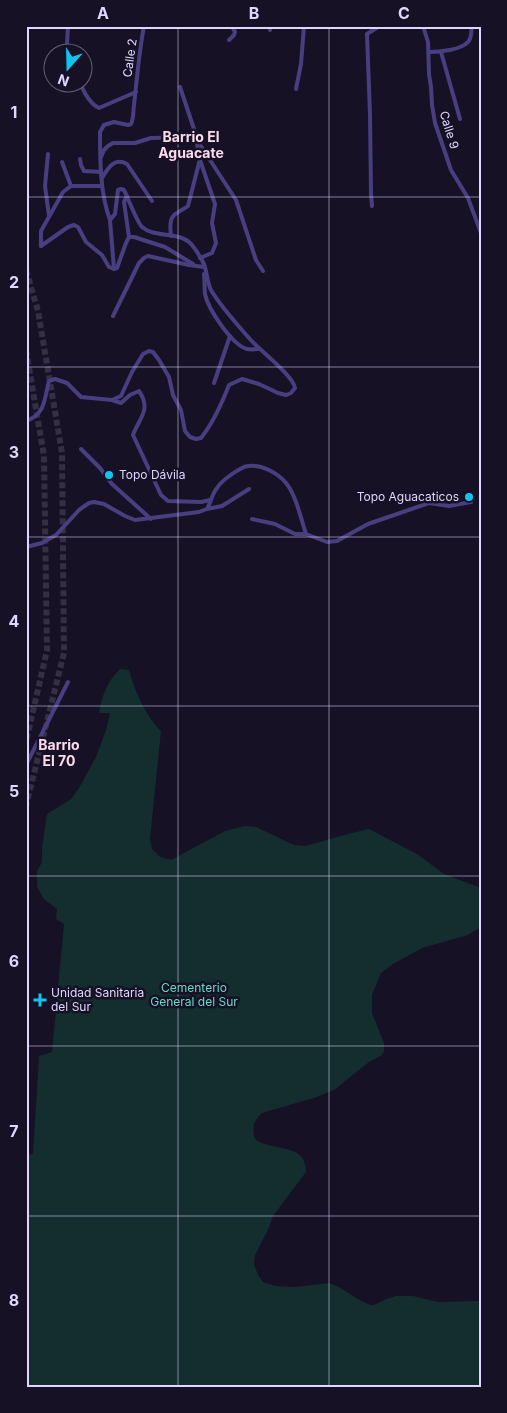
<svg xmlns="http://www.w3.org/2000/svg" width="507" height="1413" font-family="Inter,sans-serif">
	<rect width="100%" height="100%" fill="#161125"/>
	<path fill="#142d2f" d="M120,669L129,670C134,689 146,717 161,731L150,839L152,849L160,857L171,860L225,831L245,826L256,827L294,845L305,846L348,834L369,829L417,854L444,874L481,888V927L468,935L422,948L393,964L381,973L372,995V1013L384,1043V1051L382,1055L369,1062L334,1090L317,1097L262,1113C253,1121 252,1128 255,1139C271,1152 307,1142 306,1172L273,1216L268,1230L255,1255L254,1264L258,1275L263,1282L276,1286L295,1287L329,1283L339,1287L358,1299L370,1305H374L384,1300L396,1296H413L438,1302L481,1301V1387H26V1155L33,1154L39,1056L52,1052L64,924L56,919L57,909L44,899L37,887V871L42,862V848L47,814L71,799L79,788L96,757L106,730L110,713H99C101,697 108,680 120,669Z"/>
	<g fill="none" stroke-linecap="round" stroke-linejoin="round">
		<g stroke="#342f45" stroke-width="6" stroke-dasharray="6 3" stroke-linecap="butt">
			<polyline points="26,270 38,311 62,453 64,653 26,806"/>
			<polyline points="26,350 44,456 47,650 26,742"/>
		</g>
		<g stroke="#483f81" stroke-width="4">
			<polyline points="68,26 67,44 68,52"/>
			<polyline points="270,26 270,30"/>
			<polyline points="423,26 428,42 429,74 431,87 432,105 435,123 451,170 468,198 481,233"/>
			<polyline points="229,40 234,35 235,32 232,26"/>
			<path d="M429,52C439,52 461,50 468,42C472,38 471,31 472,26"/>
			<polyline points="441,52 460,119"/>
			<path d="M80,82C84,93 89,103 99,108L136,92"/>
			<polyline points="296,89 301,64 304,26"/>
			<polyline points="48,154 45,186 49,216"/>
			<polyline points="101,157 104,150 108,146 113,143 135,143 151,138 195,137 236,200 256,260 263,271"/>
			<polyline points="80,159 81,165 84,171 101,172"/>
			<polyline points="62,162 71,186"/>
			<path d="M102,178C108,168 114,157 127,164L152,201"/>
			<polyline points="127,196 124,202 129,237"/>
			<polyline points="372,206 371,194 370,115 367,34 378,27 378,26"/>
			<polyline points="110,220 114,269"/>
			<path d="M171,236C170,227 169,217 177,213C181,210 184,209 188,206L200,159L194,129L180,87"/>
			<polyline points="41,246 68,227 74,225 78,227 86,242 102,255 109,267 114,269 117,268 126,243 129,237 134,237 165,247 193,264"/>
			<polyline points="41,246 41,231 63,192 71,186 102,186"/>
			<polyline points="200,258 212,253 216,243 212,223 215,204 200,160"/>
			<path d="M204,274C205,280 204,287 205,294C208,309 232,345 247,349C251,350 254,349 258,349"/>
			<polyline points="113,316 139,263 144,258 148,256 189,265 204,267"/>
			<polyline points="214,383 230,336"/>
			<path d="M112,400L121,403L130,395L139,391C152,410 139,418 133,435L161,495L168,501L201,502L210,500"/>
			<path d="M26,421C46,414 44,399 49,381L55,379L67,383L81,397L112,400L121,396L132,372L143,354L149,351L153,352L159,360L169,377L173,395L181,410L185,431L190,437L196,439L201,438C213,423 222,403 229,385L242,379L259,384L278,393L286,395L291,393L295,388C293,375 259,350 249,338C236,323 221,307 211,290C207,282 207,272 204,264C201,258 196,250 192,245C179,230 156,239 142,227C137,222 128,198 124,190L121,189L118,190L115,214L110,220C100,193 100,161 100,132L104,125L114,122L128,125L131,124C134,118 133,111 134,105C137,79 139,52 144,26"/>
			<polyline points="81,449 100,468 112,484 151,519"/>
			<polyline points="207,509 222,506 249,489"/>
			<polyline points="252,519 275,524 295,534 306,534 327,542 337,541 368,524 429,503 449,506 471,502"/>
			<path d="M26,547L42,543L56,535L79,510L89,503L94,502L104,504L125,516L135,520L199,512L207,509C211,502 212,494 217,488C221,481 240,467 248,466C261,464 278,473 286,483C296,495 301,519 306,534"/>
			<polyline points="26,765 68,682"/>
		</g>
	</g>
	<path fill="none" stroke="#dfd7fd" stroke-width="1" stroke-opacity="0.55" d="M178,26V1387M329,26V1387M26,197H481M26,367H481M26,537H481M26,706H481M26,876H481M26,1046H481M26,1216H481"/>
	<g fill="#10c4f0" stroke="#161125" stroke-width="2">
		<circle cx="109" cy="475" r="5"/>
		<circle cx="469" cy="497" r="5"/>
		<path d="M37.5 992.5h5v5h5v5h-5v5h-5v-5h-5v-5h5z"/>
	</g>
	<g text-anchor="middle" stroke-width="5" stroke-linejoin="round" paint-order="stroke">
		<g font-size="12" fill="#dfd7fd" stroke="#161125">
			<text transform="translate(130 58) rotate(-82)" y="4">Calle 2</text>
			<text transform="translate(449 130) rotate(73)" y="4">Calle 9</text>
		</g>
		<g font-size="12" fill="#dfd7fd" stroke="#161125" text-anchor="start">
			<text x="119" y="479">Topo Dávila</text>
			<text x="459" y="501" text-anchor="end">Topo Aguacaticos</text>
			<text x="51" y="997">Unidad Sanitaria<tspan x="51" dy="14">del Sur</tspan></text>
		</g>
		<g font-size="12" fill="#67d9c7" stroke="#161125">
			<text x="194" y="992">Cementerio<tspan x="194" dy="14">General del Sur</tspan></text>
		</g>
		<g font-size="14" font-weight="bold" fill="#fdd9ec" stroke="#161125">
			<text x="191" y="142">Barrio El<tspan x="191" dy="16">Aguacate</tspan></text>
			<text x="59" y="750">Barrio<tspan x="59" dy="16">El 70</tspan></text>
		</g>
	</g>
	<rect width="507" height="1413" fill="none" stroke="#161125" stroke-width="55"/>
	<g transform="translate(68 68) rotate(200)"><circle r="24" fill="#161125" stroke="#66607b"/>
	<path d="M0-4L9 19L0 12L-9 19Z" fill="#10c4f0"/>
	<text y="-8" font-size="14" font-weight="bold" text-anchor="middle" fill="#dfd7fd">N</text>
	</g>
	<rect x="28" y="28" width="452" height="1358" fill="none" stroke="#dfd7fd" stroke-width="2"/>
	<g font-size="16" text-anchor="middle" font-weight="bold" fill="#dfd7fd">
		<text x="103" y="19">A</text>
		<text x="254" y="19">B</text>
		<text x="404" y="19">C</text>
		<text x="14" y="118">1</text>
		<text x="14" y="288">2</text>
		<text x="14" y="458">3</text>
		<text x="14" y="627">4</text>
		<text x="14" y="797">5</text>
		<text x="14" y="967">6</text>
		<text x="14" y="1137">7</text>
		<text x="14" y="1306">8</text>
	</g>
</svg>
